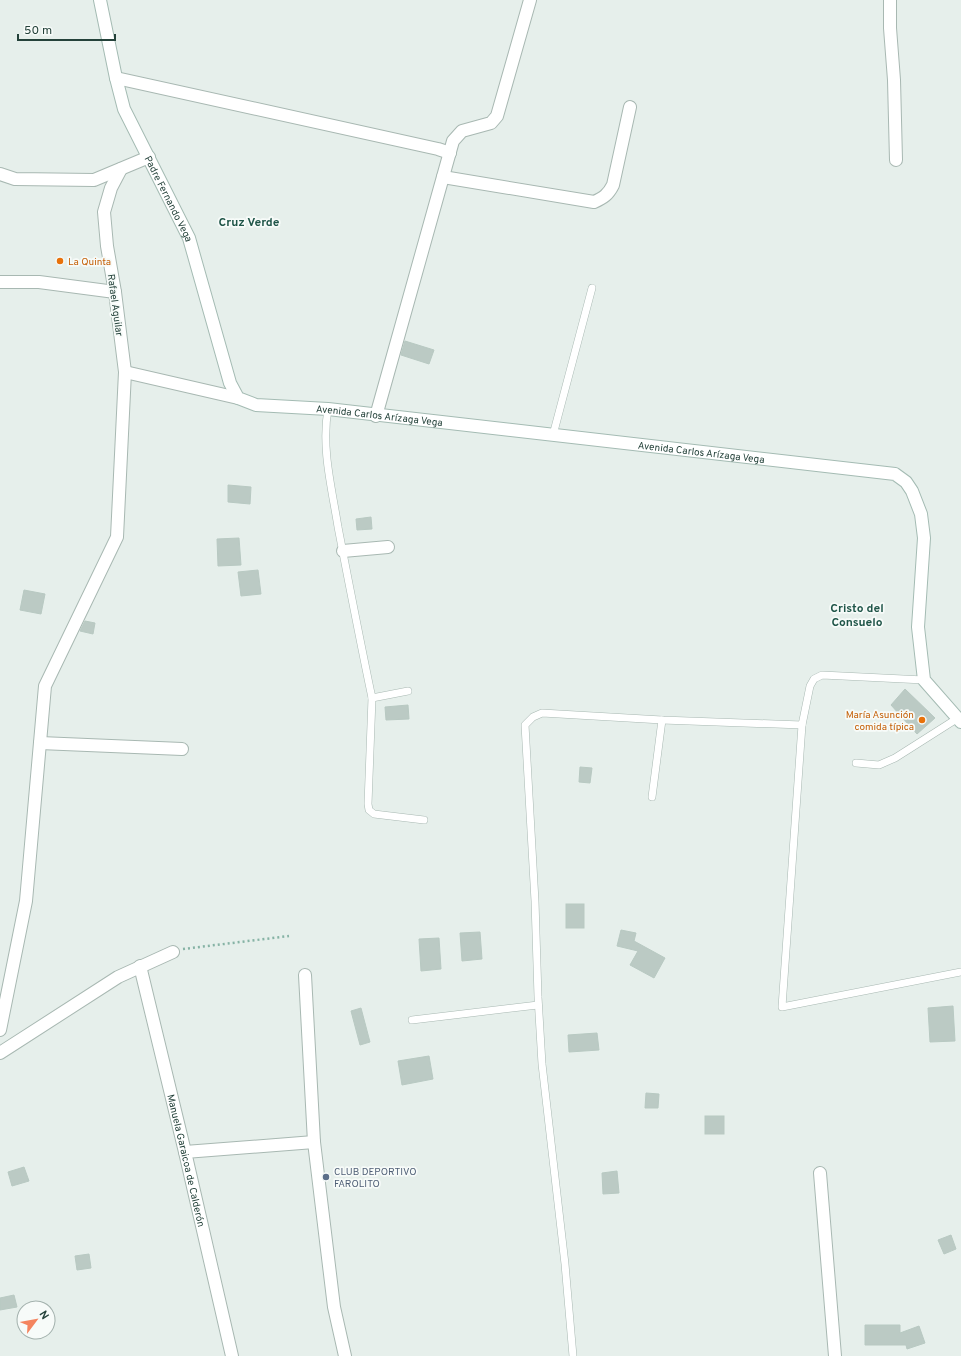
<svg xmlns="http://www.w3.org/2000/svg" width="961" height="1356" font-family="Overpass,sans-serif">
	<rect width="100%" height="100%" fill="#e6efeb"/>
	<g fill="#bbcac4" stroke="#b8c9c2">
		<polygon points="405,341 434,350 429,364 401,355"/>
		<polygon points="228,485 251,487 250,504 228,502"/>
		<polygon points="371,517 372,529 357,530 356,519"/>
		<polygon points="239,538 241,565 218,566 217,539"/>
		<polygon points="258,570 261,594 241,596 238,572"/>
		<polygon points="24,590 45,594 41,614 20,610"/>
		<polygon points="85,621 95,623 93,634 80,631"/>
		<polygon points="905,689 935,718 917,734 891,705"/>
		<polygon points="408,705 409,719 386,720 385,707"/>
		<polygon points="580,767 592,768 590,783 579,782"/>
		<rect x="566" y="904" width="18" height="24"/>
		<polygon points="621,930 636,933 634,941 665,958 654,978 630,965 638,951 617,946"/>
		<polygon points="480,932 482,959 462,961 460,933"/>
		<polygon points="439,938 441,969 421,971 419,939"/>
		<polygon points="953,1006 955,1041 930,1042 928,1008"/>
		<polygon points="361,1008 370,1042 360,1045 351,1011"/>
		<polygon points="597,1033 599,1050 569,1052 568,1035"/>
		<polygon points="429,1056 433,1079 402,1085 398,1061"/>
		<polygon points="646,1093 659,1094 658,1108 645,1108"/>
		<rect x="705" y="1116" width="19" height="18"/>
		<polygon points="24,1167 29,1181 12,1186 8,1172"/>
		<polygon points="617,1171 619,1193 603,1194 602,1173"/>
		<polygon points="951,1235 956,1249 944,1254 938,1240"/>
		<polygon points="89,1254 91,1268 77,1270 75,1256"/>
		<polygon points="14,1295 17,1307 0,1310 0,1298"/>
		<polygon points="865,1325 900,1325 900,1333 919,1326 925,1343 907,1349 906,1345 865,1345"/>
	</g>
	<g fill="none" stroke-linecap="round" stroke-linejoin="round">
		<defs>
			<g id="lane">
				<path d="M328,409C321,448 332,489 338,527C349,584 360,641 372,698L408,691"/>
				<polyline points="553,435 592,288"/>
				<polyline points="372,698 368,804 369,810 374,814 424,820"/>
				<polyline points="802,725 782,1007 961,972"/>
				<polyline points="856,763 879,765 895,758 958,718"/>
				<polyline points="652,797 662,720"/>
				<polyline points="412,1020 538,1005"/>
				<polyline points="573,1356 565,1264 542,1064 538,997 535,901 525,725 533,717 542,713 662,720 802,725 810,686 814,679 822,675 924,680"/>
			</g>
			<g id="street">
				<polyline points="890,0 890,28 894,80 896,160"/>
				<polyline points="116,78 438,149 450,153"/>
				<polyline points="0,174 15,179 94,180 149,157"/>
				<path d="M443,177L594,202C603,198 608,195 613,185L630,107"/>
				<polyline points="0,282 39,282 115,292"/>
				<polyline points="125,372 238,398"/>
				<polyline points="376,416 453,141 462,131 491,123 497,116 530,0"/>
				<polyline points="343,551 388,547"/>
				<polyline points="40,743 182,749"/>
				<path id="s1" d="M140,966L185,1152L232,1356"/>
				<polyline points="305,975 314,1142 334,1307 345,1356"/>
				<polyline points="0,1030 26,901 45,686 117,537 125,372 115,292 107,246 104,212 111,188 121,169"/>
				<polyline points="0,1053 118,977 173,952"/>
				<polyline points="185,1152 314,1142"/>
				<polyline points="820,1173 835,1356"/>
			</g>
			<g id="secondary">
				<path id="s2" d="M100,0L116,78L124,109L189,238L230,383L238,398L256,405L328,409L895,474L906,482L912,491L921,514L924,538L918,627L924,680L961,722"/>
			</g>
		</defs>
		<use href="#lane" stroke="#a8b8b2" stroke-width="8"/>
		<use href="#street" stroke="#a8b8b2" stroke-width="14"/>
		<use href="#secondary" stroke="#a4bbb3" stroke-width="14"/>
		<polyline stroke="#86b3a5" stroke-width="2.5" stroke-dasharray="2 3" stroke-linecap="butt" points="183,949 289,936"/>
		<use href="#lane" stroke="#fff" stroke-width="7"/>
		<use href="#street" stroke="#fff" stroke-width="12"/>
		<use href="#secondary" stroke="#fff" stroke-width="12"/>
	</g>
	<g fill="#e8710a" stroke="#f7fbf9" stroke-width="1.5">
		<circle cx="60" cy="261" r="4"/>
		<circle cx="922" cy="720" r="4"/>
	</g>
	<circle fill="#5c6f8a" stroke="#f7fbf9" stroke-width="1.5" cx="326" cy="1177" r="4"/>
	<g text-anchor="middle" stroke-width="3.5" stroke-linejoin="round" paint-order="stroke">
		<g font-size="10" fill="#24423a" stroke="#f7fbf9">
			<text dy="4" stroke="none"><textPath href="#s2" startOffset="212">Padre Fernando Vega</textPath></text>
			<text transform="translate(116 305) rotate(82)" y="4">Rafael Aguilar</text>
			<text dy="4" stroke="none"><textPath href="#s2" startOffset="567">Avenida Carlos Arízaga Vega</textPath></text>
			<text dy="4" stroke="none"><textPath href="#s2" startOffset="891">Avenida Carlos Arízaga Vega</textPath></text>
			<text dy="4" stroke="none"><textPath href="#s1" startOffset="200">Manuela Garaicoa de Calderón</textPath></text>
		</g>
		<g font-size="10" fill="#c56008" stroke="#f7fbf9" text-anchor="start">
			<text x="68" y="265">La Quinta</text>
			<text x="914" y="718" text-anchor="end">María Asunción<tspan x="914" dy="12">comida típica</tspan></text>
		</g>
		<g font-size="10" fill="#4e5e75" stroke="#f7fbf9" text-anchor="start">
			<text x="334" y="1175">CLUB DEPORTIVO<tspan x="334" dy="12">FAROLITO</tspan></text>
		</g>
		<g font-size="12" font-weight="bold" fill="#1f5548" stroke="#f7fbf9">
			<text x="249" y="226">Cruz Verde</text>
			<text x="857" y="612">Cristo del<tspan x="857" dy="14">Consuelo</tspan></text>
		</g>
	</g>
	<g transform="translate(36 1320) rotate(58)"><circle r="19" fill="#f7fbf9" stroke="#a3b1ad"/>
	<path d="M0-3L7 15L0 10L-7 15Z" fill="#f4845f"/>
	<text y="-6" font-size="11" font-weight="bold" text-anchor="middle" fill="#24423a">N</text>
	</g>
	<path d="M18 34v6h97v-6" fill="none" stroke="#24423a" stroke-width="2"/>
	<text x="24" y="34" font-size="12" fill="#24423a" stroke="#f7fbf9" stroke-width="3" paint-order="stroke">50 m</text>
</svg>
